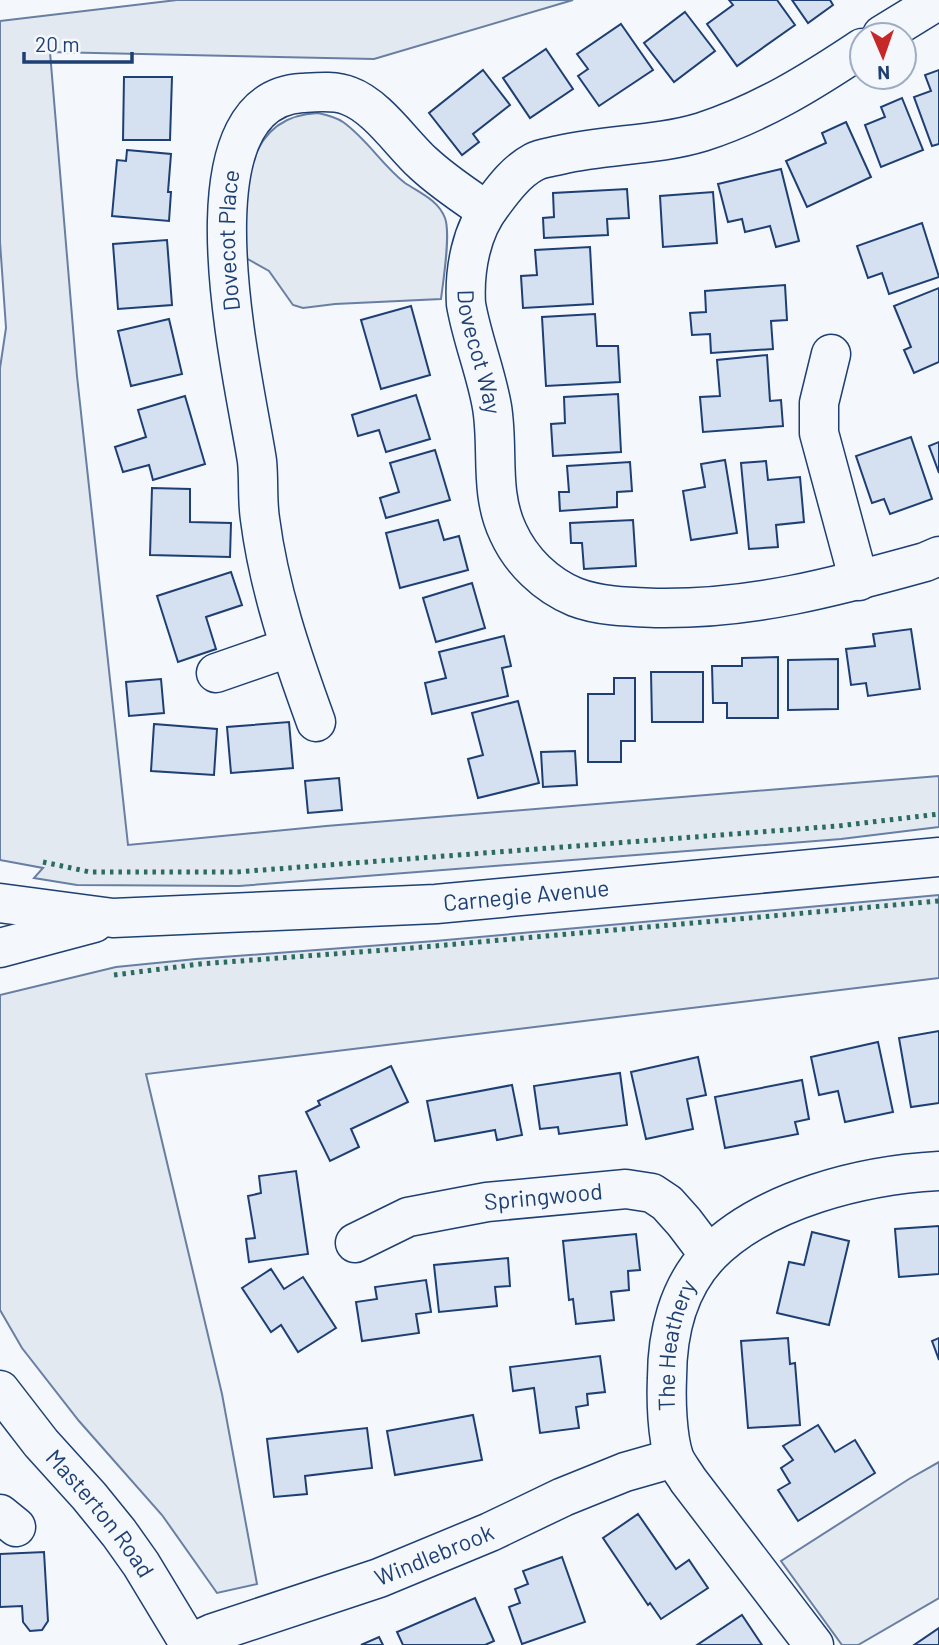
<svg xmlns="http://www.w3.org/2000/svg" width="939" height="1645" font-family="Barlow,sans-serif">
	<rect width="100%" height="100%" fill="#f4f7fb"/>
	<g fill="#e3e9f0" stroke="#687fa3" stroke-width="2">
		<polygon points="177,0 573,0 374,59 50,52 77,376 128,845 326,826 939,776 939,827 841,839 239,886 77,885 34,878 43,868 0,860 0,368 6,328 0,242 0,21"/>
		<path d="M318,113C327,115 336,117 343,122C367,139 382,165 405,183C420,193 438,200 445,218C451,234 443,282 441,299L335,304L303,308L293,305L269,271L244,257C243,199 241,116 318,113Z"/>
		<polygon points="939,895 939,978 146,1074 222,1394 257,1584 217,1593 162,1515 79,1421 22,1348 0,1310 0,995 116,967 196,959 435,941"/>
		<polygon points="939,1462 939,1598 858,1645 842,1645 781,1561 909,1479"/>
	</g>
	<g fill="#d5e0f0" stroke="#1d3f73" stroke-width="2">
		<polygon points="729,0 777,0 795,25 737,66 707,24 733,5"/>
		<polygon points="792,0 830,0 833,5 808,23"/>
		<polygon points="685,12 715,51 674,82 644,43"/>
		<polygon points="621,24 653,70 599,106 578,76 588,69 577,54"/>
		<polygon points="546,49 573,89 530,118 503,78"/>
		<polygon points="483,70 510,105 473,134 479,142 462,155 429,113"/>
		<polygon points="939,70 939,144 932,146 914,97 931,91 925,75"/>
		<polygon points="124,77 172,77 170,140 123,140"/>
		<polygon points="902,98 923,150 881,167 865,125 885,117 881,107"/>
		<polygon points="846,122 871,177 807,207 786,161 826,143 822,133"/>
		<polygon points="127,150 171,154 168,192 171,192 169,221 112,216 117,160 126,161"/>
		<polygon points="781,169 799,241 776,247 770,226 745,232 742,219 728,222 718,184"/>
		<polygon points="627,189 629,218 607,219 608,235 544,238 543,218 554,217 553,193"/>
		<polygon points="713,192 717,243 663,247 660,196"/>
		<polygon points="922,223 939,277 889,294 882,273 868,278 857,246"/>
		<polygon points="167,240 172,305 118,309 113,244"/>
		<polygon points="590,247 593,304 523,308 521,276 537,275 535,250"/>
		<polygon points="785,285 787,320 771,321 773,349 711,353 710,334 692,335 690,313 706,312 705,291"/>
		<polygon points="939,288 939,362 914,373 904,350 911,347 894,306"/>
		<polygon points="411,306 430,375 381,389 361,320"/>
		<polygon points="595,314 597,346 618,346 620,382 546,386 542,317"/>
		<polygon points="169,319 182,374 131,386 118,331"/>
		<polygon points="767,355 770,401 781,400 783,426 703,432 700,397 720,396 717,360"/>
		<polygon points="618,394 621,452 553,456 551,424 565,423 564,397"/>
		<polygon points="416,395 430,439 386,452 379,430 358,436 352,415"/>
		<polygon points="185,396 205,464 153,480 149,465 123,472 115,447 146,437 138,410"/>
		<polygon points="911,437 932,499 890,514 884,499 872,503 856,456"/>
		<polygon points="939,442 939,473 929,446"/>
		<polygon points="435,450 450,500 386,518 380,498 399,492 390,463"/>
		<polygon points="725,460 737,533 691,540 683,491 705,487 701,464"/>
		<polygon points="766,461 768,480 800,477 804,522 776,525 778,547 749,549 741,463"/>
		<polygon points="630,462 632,491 617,492 617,507 560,511 559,492 569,492 567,466"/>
		<polygon points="152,488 190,489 190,522 231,523 230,557 150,555"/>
		<polygon points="438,520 444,540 459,536 468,570 400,588 386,533"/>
		<polygon points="633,520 636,566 584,569 582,543 571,543 570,523"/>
		<polygon points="231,572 242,605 206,617 216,649 178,662 157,596"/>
		<polygon points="472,583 485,628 436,642 423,598"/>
		<polygon points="911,629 920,689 868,696 866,683 851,685 846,649 875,646 873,634"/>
		<polygon points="504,636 511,666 502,668 508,696 432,714 425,683 446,678 439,652"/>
		<polygon points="778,657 778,718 727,718 727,703 713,703 712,666 742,666 742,658"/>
		<polygon points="838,659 838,709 788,710 788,660"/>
		<polygon points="651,672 703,672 703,722 652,722"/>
		<polygon points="614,678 635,678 635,741 621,741 621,762 588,762 588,694 614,694"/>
		<polygon points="161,679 164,713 129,716 126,682"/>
		<polygon points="518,701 539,783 478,798 468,759 483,755 472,713"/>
		<polygon points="289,722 293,768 231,773 227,727"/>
		<polygon points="154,724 217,729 214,775 151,771"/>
		<polygon points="575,751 577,785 543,787 541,752"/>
		<polygon points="339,778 342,810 308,813 305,781"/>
		<polygon points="939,1031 939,1103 911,1107 899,1038"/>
		<polygon points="878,1042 893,1112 845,1122 838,1091 819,1095 811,1057"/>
		<polygon points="698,1057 706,1095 687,1099 693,1129 646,1139 631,1072"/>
		<polygon points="391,1066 408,1102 351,1129 359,1147 330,1161 306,1112 320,1105 318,1101"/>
		<polygon points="620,1073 627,1125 559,1134 558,1127 540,1129 534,1086"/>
		<polygon points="802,1080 809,1119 795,1122 798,1134 725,1148 715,1097"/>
		<polygon points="512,1085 522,1135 497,1140 495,1130 435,1141 427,1101"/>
		<polygon points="296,1171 308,1254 249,1262 246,1239 255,1238 248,1196 261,1193 259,1176"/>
		<polygon points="939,1226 939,1274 899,1277 895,1229"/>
		<polygon points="812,1232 849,1241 829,1325 777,1313 789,1262 804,1265"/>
		<polygon points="636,1234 640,1270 628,1271 629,1290 611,1292 614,1320 576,1324 573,1299 569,1300 563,1241"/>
		<polygon points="508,1258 510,1286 495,1287 497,1306 439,1312 434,1265"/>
		<polygon points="271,1269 284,1289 303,1277 336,1328 298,1352 281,1325 271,1332 242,1288"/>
		<polygon points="426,1280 431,1312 416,1314 419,1333 362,1341 356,1302 377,1299 375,1287"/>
		<polygon points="788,1338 790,1364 795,1363 800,1425 748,1428 741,1341"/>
		<polygon points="939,1338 939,1360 932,1341"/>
		<polygon points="600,1356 605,1392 587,1394 588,1405 576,1407 579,1428 540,1433 534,1388 513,1391 510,1367"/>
		<polygon points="473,1415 482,1460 395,1475 387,1431"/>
		<polygon points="818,1425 835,1452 855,1440 875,1473 798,1521 778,1490 790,1483 781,1468 793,1460 783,1446"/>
		<polygon points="367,1428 372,1468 305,1476 307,1494 274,1497 267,1439"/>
		<polygon points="638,1514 676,1569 689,1560 708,1588 661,1619 650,1603 648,1605 603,1538"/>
		<polygon points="44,1552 48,1621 42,1630 30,1631 23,1622 22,1606 0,1607 0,1554"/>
		<polygon points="562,1557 585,1622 522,1644 509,1607 520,1603 515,1589 528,1584 523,1571"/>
		<polygon points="475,1598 494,1641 485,1645 403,1645 397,1632"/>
		<polygon points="742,1615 762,1645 697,1645"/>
		<polygon points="939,1628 939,1645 914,1645"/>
		<polygon points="379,1637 383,1645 361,1645"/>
	</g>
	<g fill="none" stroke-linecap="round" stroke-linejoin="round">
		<defs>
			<g id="minor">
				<polyline points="882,35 939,0"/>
				<path id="s1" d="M862,48C811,82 761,113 702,132C656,146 606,144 560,155C552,157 541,158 534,162C517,171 504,188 493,203C471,230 464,270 466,304C472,339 486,372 492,407C499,449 489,492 508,532C521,561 546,585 575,597C601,607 632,607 659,608C753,609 835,587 925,562L939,556"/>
				<polyline points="831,354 819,403 819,433 859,581"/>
				<polyline points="216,673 288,648"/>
				<path id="s2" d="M316,722C292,656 269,589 260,519C257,499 259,480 257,461C246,386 174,100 302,93C317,92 335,90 349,96C377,106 402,144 423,163C442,181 465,196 487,211"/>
				<path id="s3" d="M0,903L113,918L436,904L939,857"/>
				<polyline points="0,948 94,923"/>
				<path id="s4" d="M355,1243L408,1217L487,1202L626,1189L652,1193L667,1203L684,1222L709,1255"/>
				<path id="s5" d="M0,1390L41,1443L89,1496L119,1533L141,1564L190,1645"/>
				<polyline points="0,1514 16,1527"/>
				<path id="s6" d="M189,1644L213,1633L379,1578L490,1532L563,1497L625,1472L674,1458"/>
				<path id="s7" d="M814,1645L688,1480C684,1473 677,1465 674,1457C667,1436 666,1400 667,1378C667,1334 678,1288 709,1255C764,1199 863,1175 939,1171"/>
			</g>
		</defs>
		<use href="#minor" stroke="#1d3f73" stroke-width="41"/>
		<use href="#minor" stroke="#f4f7fb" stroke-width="38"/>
		<g stroke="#2c6c60" stroke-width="5" stroke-dasharray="3.5 5" stroke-linecap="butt">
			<polyline points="43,862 90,872 236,872 838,826 939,814"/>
			<polyline points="114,975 200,964 412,948 939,901"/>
		</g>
	</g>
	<g text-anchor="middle" stroke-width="5" stroke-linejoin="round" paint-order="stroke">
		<g font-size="23" fill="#1d3f73" stroke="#f4f7fb">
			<text dy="8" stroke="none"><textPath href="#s2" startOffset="492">Dovecot Place</textPath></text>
			<text dy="8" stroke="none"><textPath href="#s1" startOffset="567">Dovecot Way</textPath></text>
			<text dy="8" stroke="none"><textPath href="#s3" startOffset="528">Carnegie Avenue</textPath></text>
			<text dy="8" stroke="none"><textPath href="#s4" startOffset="196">Springwood</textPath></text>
			<text dy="8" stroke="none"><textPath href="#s7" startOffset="348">The Heathery</textPath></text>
			<text dy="8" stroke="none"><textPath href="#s5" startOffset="159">Masterton Road</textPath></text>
			<text dy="8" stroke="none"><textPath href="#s6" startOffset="261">Windlebrook</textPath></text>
		</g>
	</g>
	<g transform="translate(883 56) rotate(178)"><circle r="33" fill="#f4f7fb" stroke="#9eadc5" stroke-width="2"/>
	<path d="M0-5L12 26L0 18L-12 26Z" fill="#c62828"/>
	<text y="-10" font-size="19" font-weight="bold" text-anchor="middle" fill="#1d3f73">N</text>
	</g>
	<path d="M24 52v10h108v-10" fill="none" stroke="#1d3f73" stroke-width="3.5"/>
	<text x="35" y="52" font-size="21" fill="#1d3f73" stroke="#f4f7fb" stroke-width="5" paint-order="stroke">20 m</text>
</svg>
